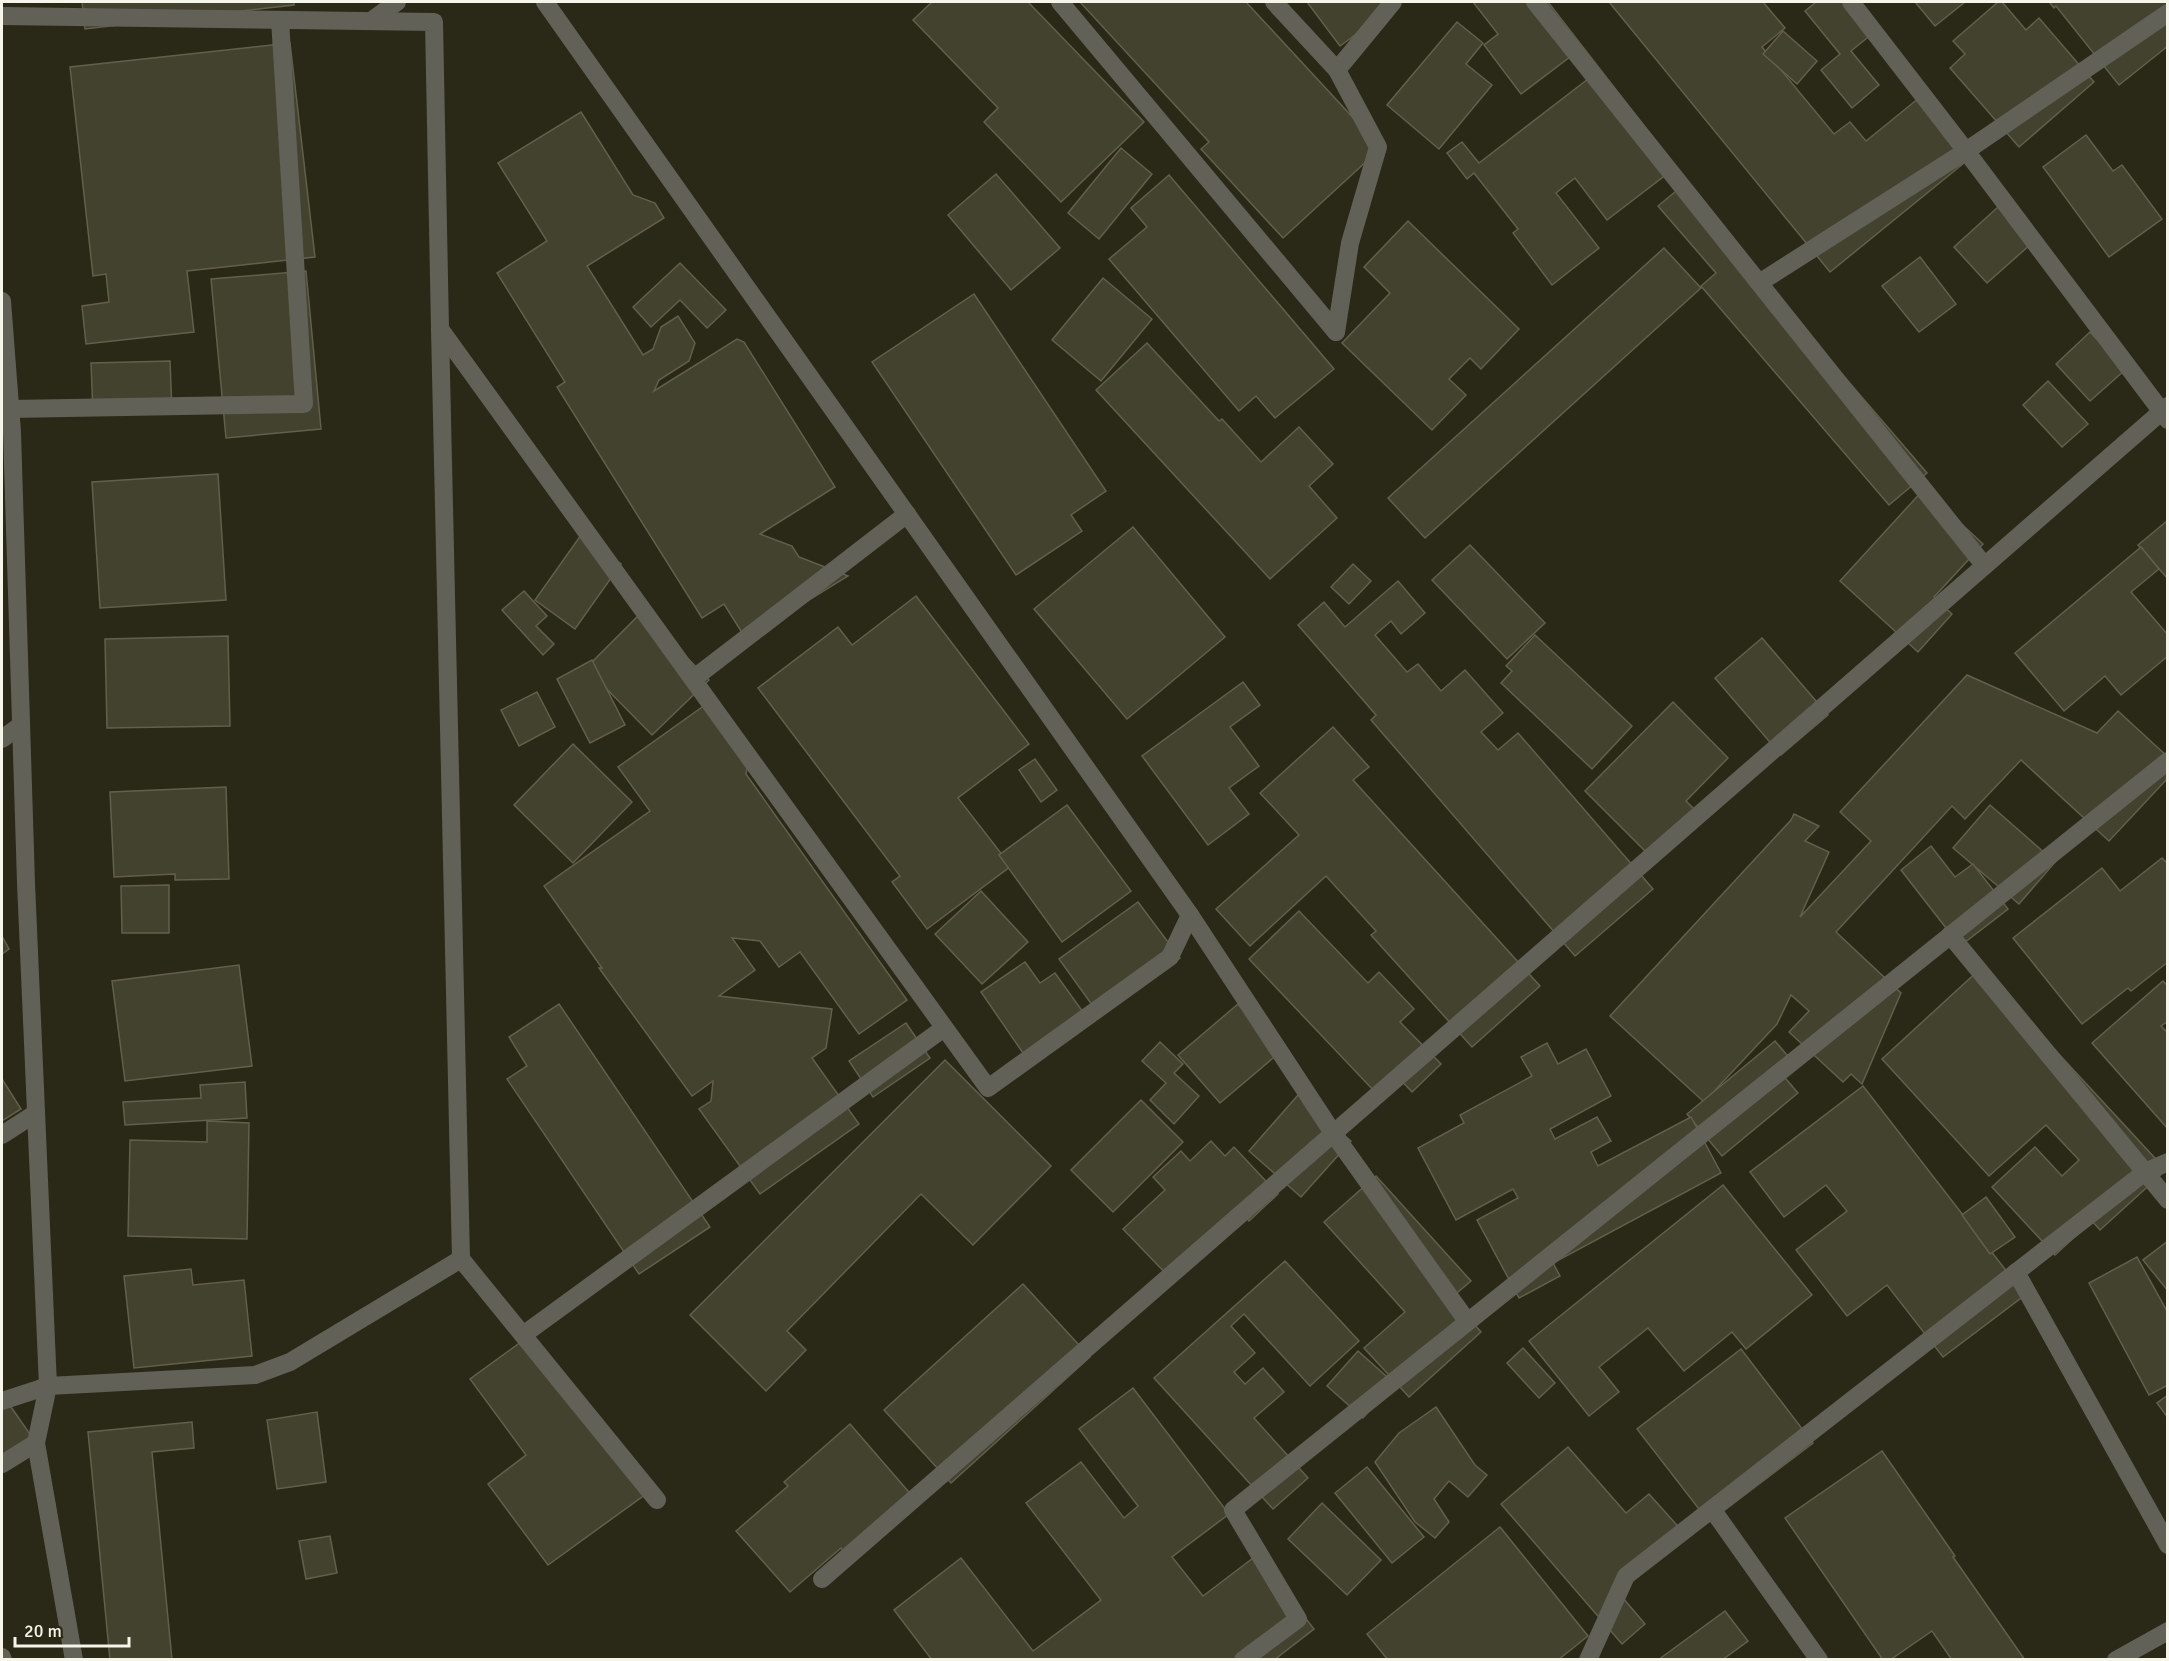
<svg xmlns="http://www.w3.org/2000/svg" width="2169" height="1661" font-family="Signika,sans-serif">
	<rect width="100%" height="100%" fill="#2a2816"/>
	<g fill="#43422f" stroke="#62604c" stroke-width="1.5">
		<polygon points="82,2 294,2 294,5 85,29"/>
		<polygon points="932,2 1028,2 1144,122 1061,202 984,122 998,108 913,20"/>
		<polygon points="1080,2 1246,2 1381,148 1283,238 1201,149 1209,142"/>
		<polygon points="1307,2 1383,2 1389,10 1340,46"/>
		<polygon points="1473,2 1548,2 1676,167 1607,220 1575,178 1556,193 1599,248 1552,285 1513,233 1518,229 1474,173 1467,179 1447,153 1462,142 1479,163 1588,79 1570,57 1521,94 1484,45 1498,34"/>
		<polygon points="1609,2 1763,2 1785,28 1762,47 1834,134 1850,122 1866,141 1919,98 1969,159 1830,272"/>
		<polygon points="1816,2 1845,2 1872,34 1851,51 1879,85 1852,108 1821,70 1840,54 1805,11"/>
		<polygon points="1915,2 1965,2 1935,26"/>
		<polygon points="1998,2 2002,2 2026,30 2039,18 2094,82 2019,147 1950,68 1965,54 1953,41"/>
		<polygon points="2049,2 2168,2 2168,46 2119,85 2056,6 2054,8"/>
		<polygon points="1457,22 1483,43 1466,64 1492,85 1439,149 1387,105"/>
		<polygon points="1783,31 1817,61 1797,84 1763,54"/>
		<polygon points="290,43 315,257 187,271 194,332 86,344 82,306 109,302 106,274 93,276 70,67"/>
		<polygon points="581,112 633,195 655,203 664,218 587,266 643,355 653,349 661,327 678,316 695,343 689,361 659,380 654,391 737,339 744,342 835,487 760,534 792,546 799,557 848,576 746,639 724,604 702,618 557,387 565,382 497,273 547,241 498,163"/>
		<polygon points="2086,135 2113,171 2122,165 2162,219 2109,257 2043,167"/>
		<polygon points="1121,148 1152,174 1099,239 1068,213"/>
		<polygon points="996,174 1060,248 1011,290 948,215"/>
		<polygon points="1169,175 1334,369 1275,418 1256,396 1239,411 1109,259 1147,227 1131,208"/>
		<polygon points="1681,187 1927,473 1889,505 1701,286 1716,273 1658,206"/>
		<polygon points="1998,207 2031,244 1987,283 1954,247"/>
		<polygon points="1408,221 1519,329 1481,369 1470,358 1449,379 1466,395 1432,430 1342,343 1390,293 1364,267"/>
		<polygon points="1664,248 1701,288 1425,538 1388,498"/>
		<polygon points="1920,257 1956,304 1919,332 1882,286"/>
		<polygon points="680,263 726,310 707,328 680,300 651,327 633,307"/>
		<polygon points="306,271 321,429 226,438 211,279"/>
		<polygon points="1103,278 1152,319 1101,381 1052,340"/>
		<polygon points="974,294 1106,491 1071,515 1082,531 1016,575 872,362"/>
		<polygon points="2090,332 2125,370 2090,401 2056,364"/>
		<polygon points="1147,343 1219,421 1222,419 1261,462 1299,427 1333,464 1309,486 1337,518 1270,579 1096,390"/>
		<polygon points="170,361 172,411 93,413 91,363"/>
		<polygon points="2048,381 2088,424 2062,447 2023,405"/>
		<polygon points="218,474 226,600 100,608 92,482"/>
		<polygon points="1924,489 1983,544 1934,597 1952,614 1918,652 1840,581"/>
		<polygon points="2168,520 2168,579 2138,545"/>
		<polygon points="1133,527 1225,637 1127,719 1034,609"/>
		<polygon points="581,535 621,564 575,629 535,600"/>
		<polygon points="1470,545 1545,623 1507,659 1432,580"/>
		<polygon points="2141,547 2159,569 2131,592 2168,635 2168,656 2121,695 2105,676 2064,711 2015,653"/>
		<polygon points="1353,564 1371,581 1349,604 1331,587"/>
		<polygon points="1398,581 1425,613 1401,634 1391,621 1375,635 1407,672 1418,664 1441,691 1465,670 1503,713 1481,732 1498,750 1518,733 1653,889 1575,956 1371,720 1376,715 1298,625 1324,602 1345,627"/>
		<polygon points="524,591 547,616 536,626 554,644 543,655 502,610"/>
		<polygon points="916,596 1029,744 958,798 1011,866 927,929 892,882 900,876 758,688 838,627 852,645"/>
		<polygon points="646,608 661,631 709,680 652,735 586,668"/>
		<polygon points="1535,635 1632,726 1592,769 1501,683 1512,671 1506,666"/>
		<polygon points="228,636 230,726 107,728 105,639"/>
		<polygon points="1762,638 1828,715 1781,755 1715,678"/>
		<polygon points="592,660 625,725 590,743 557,679"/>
		<polygon points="1967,675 2097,733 2118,711 2168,757 2168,778 2109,841 2021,760 1965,819 1952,806 1836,932 1901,993 1862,1084 1851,1074 1843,1082 1789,1032 1809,1011 1791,995 1777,1024 1704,1102 1610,1016 1791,820 1794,814 1819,826 1805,841 1829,852 1800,917 1871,841 1840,812"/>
		<polygon points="1243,682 1260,705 1230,727 1259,766 1229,788 1249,814 1208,845 1142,756"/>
		<polygon points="537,692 555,727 519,746 501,710"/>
		<polygon points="1673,702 1728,758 1686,801 1699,814 1654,860 1585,791"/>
		<polygon points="705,705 748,764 746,774 907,1000 859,1034 800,952 779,967 760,941 732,938 755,970 719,996 832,1009 826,1048 812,1058 859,1124 760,1194 699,1109 711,1101 713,1081 692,1096 599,968 602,968 544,886 650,811 618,767"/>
		<polygon points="1333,727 1369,767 1353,780 1540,986 1472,1047 1371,935 1376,931 1326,876 1250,946 1216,909 1299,835 1260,793"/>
		<polygon points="573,744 632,802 573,863 514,805"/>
		<polygon points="1035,759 1057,790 1041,802 1019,770"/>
		<polygon points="226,787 229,879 175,880 175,874 114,877 110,792"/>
		<polygon points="1067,805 1131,891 1062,942 999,855"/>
		<polygon points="1990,805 2055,862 2019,904 1953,848"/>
		<polygon points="1931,846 1955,877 1973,864 2008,909 1960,946 1901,870"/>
		<polygon points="2162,858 2168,864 2168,962 2131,991 2128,988 2082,1024 2013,938 2102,868 2120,891"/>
		<polygon points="169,885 169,933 122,933 121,886"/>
		<polygon points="981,891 1028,942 982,984 935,934"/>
		<polygon points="1138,902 1180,958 1100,1016 1059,959"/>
		<polygon points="1299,911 1368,983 1379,972 1414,1009 1400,1022 1441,1064 1412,1092 1396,1075 1376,1093 1249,959"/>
		<polygon points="2,936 9,949 2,954"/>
		<polygon points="1025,962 1040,983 1055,973 1083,1012 1023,1053 981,992"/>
		<polygon points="239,965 252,1066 125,1081 112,981"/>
		<polygon points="1980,969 2166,1170 2100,1230 2092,1221 2055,1255 1992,1187 2035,1147 2062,1176 2079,1160 2046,1125 1989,1176 1882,1059"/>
		<polygon points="2163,981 2168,986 2168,1021 2161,1026 2168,1033 2168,1129 2092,1043"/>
		<polygon points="559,1004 710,1227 639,1274 507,1079 527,1066 509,1037"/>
		<polygon points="1238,1004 1279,1053 1220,1103 1178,1055"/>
		<polygon points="906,1023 930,1058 873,1097 849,1061"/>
		<polygon points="1775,1041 1792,1061 1780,1072 1798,1093 1722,1156 1687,1114"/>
		<polygon points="1160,1042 1183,1064 1174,1073 1199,1096 1174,1124 1150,1100 1166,1083 1142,1061"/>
		<polygon points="1547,1043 1558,1064 1586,1049 1611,1096 1550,1129 1555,1139 1597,1117 1611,1141 1591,1152 1598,1166 1691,1117 1721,1173 1553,1263 1560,1276 1519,1298 1477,1220 1518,1198 1513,1189 1456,1220 1418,1148 1464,1123 1460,1115 1532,1076 1521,1057"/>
		<polygon points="945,1060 1051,1166 973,1245 921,1194 787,1331 806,1350 766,1391 690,1315"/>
		<polygon points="2,1079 21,1109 2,1121"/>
		<polygon points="245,1082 247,1118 125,1125 123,1102 201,1098 200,1085"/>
		<polygon points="1863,1086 2025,1295 1943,1357 1887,1285 1847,1316 1796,1250 1847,1211 1826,1185 1784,1217 1750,1172"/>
		<polygon points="1298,1095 1351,1141 1301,1197 1249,1151"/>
		<polygon points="1141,1100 1183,1142 1113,1212 1071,1170"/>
		<polygon points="207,1121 249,1123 247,1239 128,1236 130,1140 207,1142"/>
		<polygon points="1211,1141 1225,1156 1234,1147 1278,1194 1249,1221 1244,1215 1173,1281 1123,1229 1165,1190 1153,1177 1181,1151 1190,1161"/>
		<polygon points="1376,1176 1471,1281 1451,1298 1481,1332 1409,1397 1364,1348 1405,1312 1324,1222"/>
		<polygon points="1723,1185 1812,1295 1746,1349 1732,1332 1684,1371 1648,1328 1599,1367 1619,1392 1589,1416 1529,1341"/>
		<polygon points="1986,1197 2015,1237 1990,1254 1962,1215"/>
		<polygon points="2168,1241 2168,1291 2143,1260"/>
		<polygon points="2137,1257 2168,1313 2168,1385 2149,1395 2089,1283"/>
		<polygon points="1285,1261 1359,1341 1310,1386 1244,1314 1231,1326 1255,1353 1234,1372 1245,1384 1263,1368 1284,1392 1254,1418 1308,1478 1273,1509 1154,1378"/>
		<polygon points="191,1269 193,1285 244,1280 252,1356 134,1368 124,1276"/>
		<polygon points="1023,1284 1090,1357 951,1483 884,1410"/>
		<polygon points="529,1336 646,1494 548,1565 488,1484 526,1455 470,1379"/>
		<polygon points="1523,1348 1555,1383 1539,1398 1507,1363"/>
		<polygon points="1741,1349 1813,1443 1709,1522 1637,1429"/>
		<polygon points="1358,1351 1394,1383 1363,1418 1327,1386"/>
		<polygon points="1133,1388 1229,1514 1172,1557 1203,1596 1257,1555 1314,1629 1274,1660 932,1660 894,1610 961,1558 1033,1651 1101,1600 1026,1503 1081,1462 1124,1518 1138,1506 1079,1429"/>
		<polygon points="2,1394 32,1437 2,1459"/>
		<polygon points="2168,1395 2168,1418 2157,1403"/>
		<polygon points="1436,1407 1475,1465 1487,1475 1468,1497 1449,1481 1434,1499 1449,1522 1435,1538 1415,1522 1375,1462 1399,1433"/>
		<polygon points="317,1412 326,1482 277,1489 267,1420"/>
		<polygon points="192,1422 194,1448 152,1452 172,1660 110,1660 88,1432"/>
		<polygon points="850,1424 914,1498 847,1556 841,1548 790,1592 736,1531 788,1486 784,1482"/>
		<polygon points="1568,1447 1626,1513 1649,1494 1684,1533 1617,1591 1645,1624 1622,1644 1501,1504"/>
		<polygon points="1882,1451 1955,1556 1953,1557 2025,1660 1952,1660 1932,1631 1890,1660 1883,1660 1785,1518"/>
		<polygon points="1367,1467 1424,1537 1392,1563 1335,1493"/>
		<polygon points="1322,1503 1381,1560 1347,1595 1288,1539"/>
		<polygon points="1500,1527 1588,1636 1558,1660 1388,1660 1367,1634"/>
		<polygon points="330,1536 337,1573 306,1579 299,1541"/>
		<polygon points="1725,1611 1748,1641 1722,1660 1658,1660"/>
	</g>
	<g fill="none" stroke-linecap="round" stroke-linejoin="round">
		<g stroke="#616158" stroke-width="18">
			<polyline points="1060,2 1336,332"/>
			<polyline points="1274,2 1337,70 1393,2"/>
			<polyline points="1535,2 1984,565"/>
			<polyline points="1851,2 1966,151 2168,420"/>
			<polyline points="2,16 434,22 440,329 988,1088 1170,957 1190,915 545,2"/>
			<polyline points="371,21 397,2"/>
			<polyline points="1759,283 1966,151 2168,13"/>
			<polyline points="2,301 12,432 26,883 48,1386 36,1443 74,1660"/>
			<polyline points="1336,332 1350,243 1378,147 1337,70"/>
			<polyline points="10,409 304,404 280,20"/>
			<polyline points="693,679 907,514"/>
			<polyline points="2,739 21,725"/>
			<polyline points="1190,915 1333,1133 1467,1321"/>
			<polyline points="1950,935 2168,1200"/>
			<polyline points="2,1135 36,1113"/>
			<polyline points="461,1259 657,1500"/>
			<polyline points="2016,1272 2168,1545"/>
			<polyline points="523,1335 944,1028"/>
			<polyline points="2,1401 48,1386 255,1375 290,1362 461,1259 440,329"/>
			<polyline points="2,1464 36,1443"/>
			<polyline points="1712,1509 1819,1660"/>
			<polyline points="822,1579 2168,406"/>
			<polyline points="2,1657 3,1660"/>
			<polyline points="1243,1660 1298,1619 1233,1510 2168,761"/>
			<polyline points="1588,1660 1626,1576 2145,1172 2168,1162"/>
			<polyline points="2116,1660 2168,1631"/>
		</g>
	</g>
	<rect width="2169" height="1661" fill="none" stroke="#f6f5e9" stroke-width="6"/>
	<path d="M15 1637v9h114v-9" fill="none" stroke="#f6f5e9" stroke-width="3"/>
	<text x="24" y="1637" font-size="18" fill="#f6f5e9" stroke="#2a2816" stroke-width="4.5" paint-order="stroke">20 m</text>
</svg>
